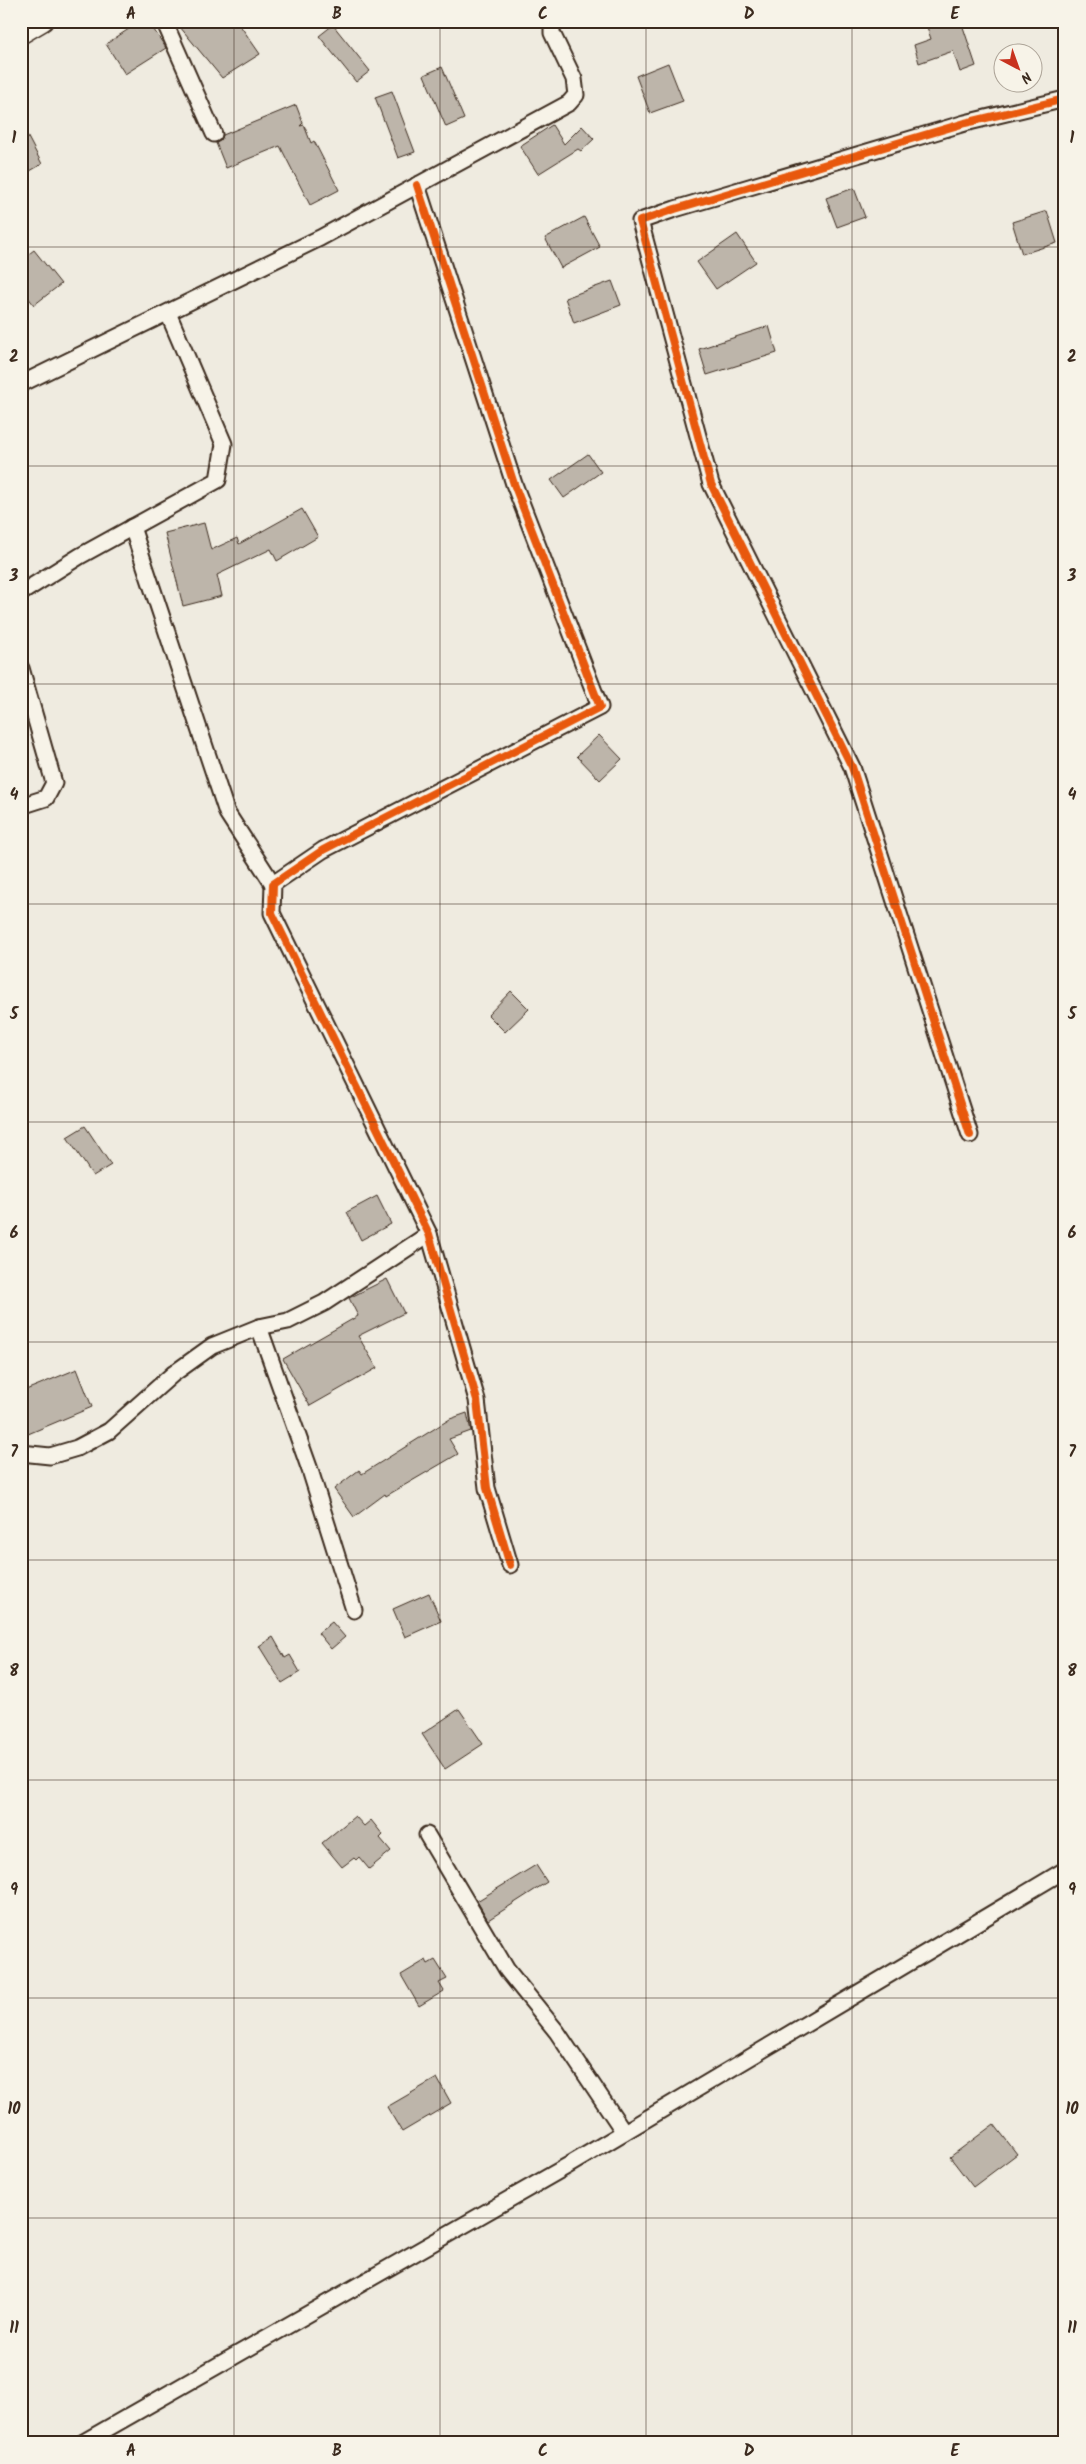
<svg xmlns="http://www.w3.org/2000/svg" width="1086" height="2464" font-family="Kalam,sans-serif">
	<rect width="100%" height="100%" fill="#efebe0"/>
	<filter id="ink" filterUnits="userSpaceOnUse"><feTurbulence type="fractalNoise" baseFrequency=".02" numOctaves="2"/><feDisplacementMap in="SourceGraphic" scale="10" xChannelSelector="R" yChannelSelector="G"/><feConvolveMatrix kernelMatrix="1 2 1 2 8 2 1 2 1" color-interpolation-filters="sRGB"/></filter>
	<g filter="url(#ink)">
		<g fill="#bdb5aa" stroke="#3b2a1e">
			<polygon points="141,21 148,21 166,48 125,74 106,44"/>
			<polygon points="175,21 237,21 260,54 222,78"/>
			<polygon points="925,21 961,21 976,66 960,72 953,51 919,63 914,45 931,39"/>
			<polygon points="333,25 370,71 356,82 319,36"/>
			<polygon points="668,63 683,101 650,113 636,76"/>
			<polygon points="442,67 464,119 446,127 424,75"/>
			<polygon points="392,91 415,152 398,158 375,97"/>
			<polygon points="296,105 303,123 300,126 304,125 311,143 314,141 339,190 310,205 280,146 226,168 216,143 221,140 223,135"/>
			<polygon points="21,124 42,164 30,171 21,155"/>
			<polygon points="552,125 564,144 582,126 594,139 581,151 578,149 538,174 520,146"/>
			<polygon points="854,188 865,217 837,227 826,198"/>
			<polygon points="1047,211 1057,243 1022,254 1012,222"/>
			<polygon points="584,217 600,247 561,268 545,238"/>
			<polygon points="737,234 756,262 716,289 697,262"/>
			<polygon points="34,250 61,284 34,305 21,288 21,260"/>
			<polygon points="612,281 621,305 574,323 565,298"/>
			<polygon points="769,326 777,353 707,375 699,349"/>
			<polygon points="588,454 601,472 564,498 551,480"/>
			<polygon points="302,509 318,537 277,561 271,549 217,575 222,596 183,606 165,533 204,523 211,550 237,538 239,544"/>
			<polygon points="599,735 622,759 600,780 577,756"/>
			<polygon points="511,991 529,1009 505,1032 488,1015"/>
			<polygon points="85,1126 111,1165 93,1176 67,1137"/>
			<polygon points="377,1196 391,1224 361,1240 347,1212"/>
			<polygon points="387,1279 404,1313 358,1336 377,1368 310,1406 283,1359 358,1316 349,1298"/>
			<polygon points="77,1369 92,1407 21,1437 21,1392"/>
			<polygon points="467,1413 471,1431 449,1439 458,1454 386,1496 385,1494 354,1517 334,1489 359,1470 362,1474 450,1419"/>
			<polygon points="429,1593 441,1621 405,1637 393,1609"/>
			<polygon points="332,1622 345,1637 331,1649 318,1633"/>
			<polygon points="273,1637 285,1658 290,1655 300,1672 282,1683 259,1646"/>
			<polygon points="459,1709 483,1744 445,1769 422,1734"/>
			<polygon points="355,1816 364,1826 371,1820 383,1835 380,1838 391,1851 369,1869 359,1857 356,1860 354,1858 342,1867 322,1843"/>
			<polygon points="536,1865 547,1882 488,1920 477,1901"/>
			<polygon points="426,1960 428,1964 435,1960 447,1979 439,1983 444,1991 419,2006 401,1975"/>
			<polygon points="437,2078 451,2103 402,2132 387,2107"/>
			<polygon points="994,2124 1017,2154 973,2187 950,2157"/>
		</g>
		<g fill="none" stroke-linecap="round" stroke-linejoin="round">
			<defs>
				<g id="minor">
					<polyline points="164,21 214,134"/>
					<polyline points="417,185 514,484 600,707 323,850 273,884 272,913 429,1234 477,1400 487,1488 510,1565"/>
					<polyline points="21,384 320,238 569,103 576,95 574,79 552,33 552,21"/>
					<polyline points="132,527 227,813 273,884"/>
					<polyline points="21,593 80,556 218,480 224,444 168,313"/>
					<polyline points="21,668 54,783 46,798 21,806"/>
					<polyline points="970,1135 852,767 711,484 640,221 675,209 965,123 1065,99"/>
					<polyline points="259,1327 310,1470 354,1610"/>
					<polyline points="21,1453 50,1456 77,1448 109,1431 173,1374 212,1346 259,1327 288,1321 324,1303 429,1234"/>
					<polyline points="427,1835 507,1970 557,2032 624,2132"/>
					<polyline points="82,2443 569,2165 1065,1870"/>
				</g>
				<polyline id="tertiary" points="21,34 43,21"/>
			</defs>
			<use href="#minor" stroke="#3b2a1e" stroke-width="19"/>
			<use href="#tertiary" stroke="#3b2a1e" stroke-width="22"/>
			<use href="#minor" stroke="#f7f3e8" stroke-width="15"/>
			<use href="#tertiary" stroke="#f7f3e8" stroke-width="19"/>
			<defs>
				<g id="cycleway">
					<polyline points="417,185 514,484 600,707 323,850 273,884 272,913 429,1234 477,1400 487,1488 510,1565"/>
					<polyline points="970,1135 852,767 711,484 640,221 675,209 965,123 1065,99"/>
				</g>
			</defs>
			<use href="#cycleway" stroke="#f7f3e8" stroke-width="11"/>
			<use href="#cycleway" stroke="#e8590c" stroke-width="8"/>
		</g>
	</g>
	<path fill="none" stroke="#3b2a1e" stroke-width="1" stroke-opacity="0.55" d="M234,21V2443M440,21V2443M646,21V2443M852,21V2443M21,247H1065M21,466H1065M21,684H1065M21,904H1065M21,1122H1065M21,1342H1065M21,1560H1065M21,1780H1065M21,1998H1065M21,2218H1065"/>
	<rect width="1086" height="2464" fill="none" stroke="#f7f3e8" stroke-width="55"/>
	<g transform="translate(1018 68) rotate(139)"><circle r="24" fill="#f7f3e8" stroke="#aca397"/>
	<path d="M0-4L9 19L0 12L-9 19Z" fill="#c8321e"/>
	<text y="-8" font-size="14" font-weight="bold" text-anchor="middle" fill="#3b2a1e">N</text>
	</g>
	<rect x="28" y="28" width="1030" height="2408" fill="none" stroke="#3b2a1e" stroke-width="2"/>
	<g font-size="16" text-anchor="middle" font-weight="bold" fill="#3b2a1e">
		<text x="131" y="19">A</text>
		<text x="337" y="19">B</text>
		<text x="543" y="19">C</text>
		<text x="749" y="19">D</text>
		<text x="955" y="19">E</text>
		<text x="14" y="143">1</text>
		<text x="1072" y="143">1</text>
		<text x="14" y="362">2</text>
		<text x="1072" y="362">2</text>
		<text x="14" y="581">3</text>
		<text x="1072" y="581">3</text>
		<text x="14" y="800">4</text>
		<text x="1072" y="800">4</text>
		<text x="14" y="1019">5</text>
		<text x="1072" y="1019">5</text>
		<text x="14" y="1238">6</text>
		<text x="1072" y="1238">6</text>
		<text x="14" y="1457">7</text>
		<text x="1072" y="1457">7</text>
		<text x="14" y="1676">8</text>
		<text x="1072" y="1676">8</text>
		<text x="14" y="1895">9</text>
		<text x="1072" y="1895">9</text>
		<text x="14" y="2114">10</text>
		<text x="1072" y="2114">10</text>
		<text x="14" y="2333">11</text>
		<text x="1072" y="2333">11</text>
		<text x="131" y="2456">A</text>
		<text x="337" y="2456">B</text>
		<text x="543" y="2456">C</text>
		<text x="749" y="2456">D</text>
		<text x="955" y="2456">E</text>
	</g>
</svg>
